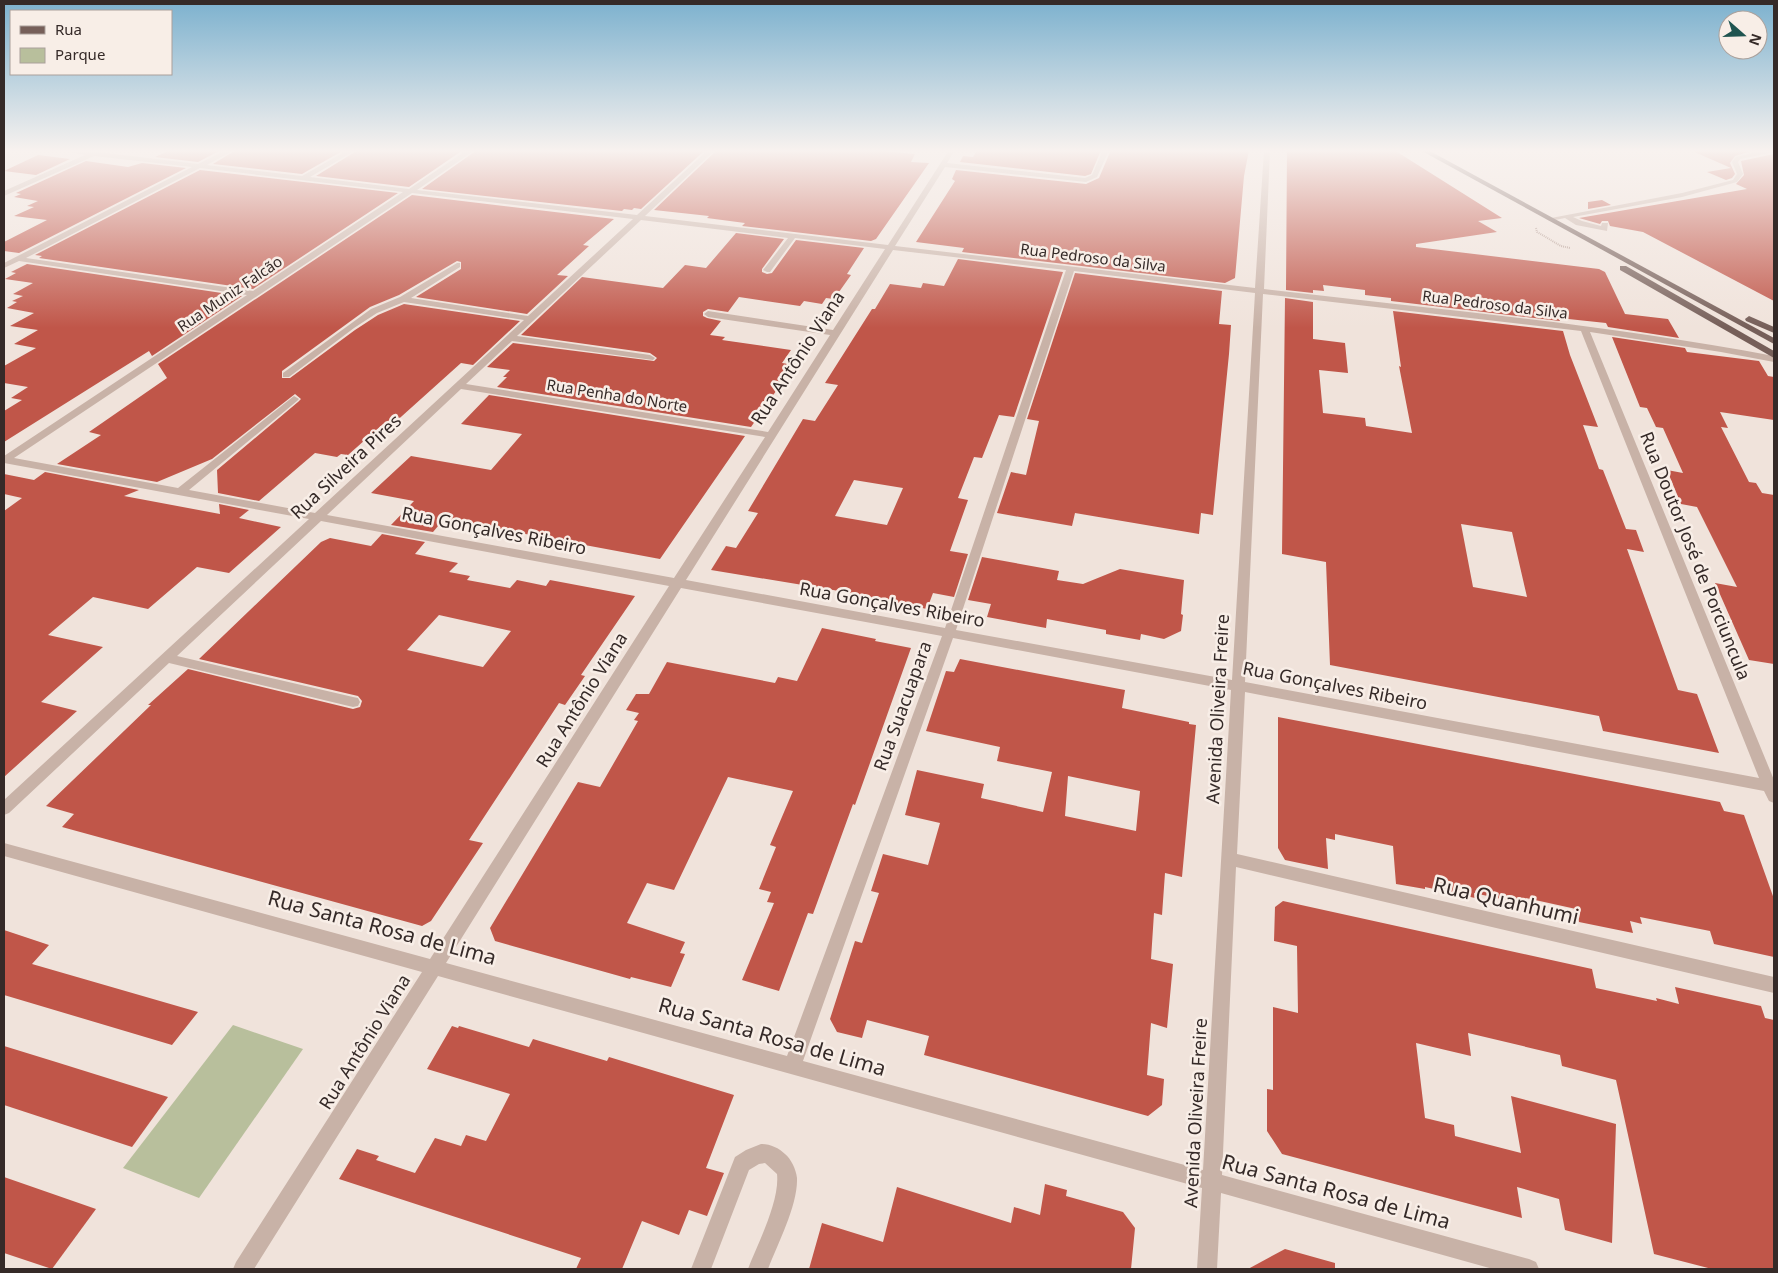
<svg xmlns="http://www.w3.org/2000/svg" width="1778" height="1273" font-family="'Noto Sans',sans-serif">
	<rect width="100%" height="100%" fill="#f0e3db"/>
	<polygon fill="#b8bf9c" points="233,1025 303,1049 199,1198 123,1168"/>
	<g fill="#c05649" fill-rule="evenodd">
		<polygon points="170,150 221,150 198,162 155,157"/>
		<polygon points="236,150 344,150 302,174 213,164"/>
		<polygon points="358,150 463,150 409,187 316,176"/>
		<polygon points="477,150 705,150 641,209 634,208 632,210 624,209 622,211 422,189"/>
		<polygon points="717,150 874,150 915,154 911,162 929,163 876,239 871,241 742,226 745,223 707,218 709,216 654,210"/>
		<polygon points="977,150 1101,150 1091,174 1085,176 960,162 963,156 973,157"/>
		<polygon points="1111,150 1249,150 1244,176 1235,278 1225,283 962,252 964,248 916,242 955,181 952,179 956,170 1086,184 1099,178"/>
		<polygon points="1287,150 1394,150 1502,218 1478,221 1497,232 1416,244 1416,247 1599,269 1605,272 1625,314 1668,319 1679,338 1608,327 1606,323 1559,318 1560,321 1391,301 1391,298 1365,295 1365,290 1323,285 1324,291 1313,290 1313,293 1286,290"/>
		<polygon points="1690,150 1755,150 1735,156 1730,163 1735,174 1732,178 1726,180 1707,172 1731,168"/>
		<polygon points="1774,154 1774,301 1643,232 1610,226 1608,221 1602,221 1600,224 1579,218 1747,189 1736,184 1744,175 1741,161"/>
		<polygon points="38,155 70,159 36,175 4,171"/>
		<polygon points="86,161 128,167 142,163 186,168 19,253 4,251 4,242 47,220 14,216 34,207 27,206 38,201 14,197 21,194 16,193"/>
		<polygon points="200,170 398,193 253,289 39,258 42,256 35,255"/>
		<polygon points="412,195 614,219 583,245 589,246 557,275 568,276 527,314 416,297 461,269 461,262 457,261 399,295 370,307 282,371 282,378 290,378 355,330 378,315 404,304 520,321 473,365 461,363 392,425 383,424 348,455 341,454 337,457 315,453 259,501 218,493 217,470 298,402 301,399 295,394 212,459 157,482 57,464 101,435 89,432 167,378 158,364"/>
		<polygon points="1602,200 1611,205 1588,209 1588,202"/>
		<polygon points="736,233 784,239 762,269 762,272 767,274 772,273 796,240 864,248 847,274 851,275 834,299 826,298 822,304 804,301 800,306 739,297 728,312 708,309 703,312 703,316 707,318 721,321 710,335 725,337 722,340 791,350 782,363 794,365 751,427 497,387 507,377 503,377 510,370 487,367 513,343 654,361 657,358 650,353 521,335 582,277 663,288 685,265 706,268"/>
		<path d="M958,259L1063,272L1014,417L999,415L982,458L974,457L958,498L968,500L950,551L968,554L954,597L933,593L927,609L839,591L711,570L726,546L736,548L758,513L748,511L803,419L815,421L838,385L825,383L872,309H875L890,284L921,288L923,283L944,286ZM854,480L903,488L887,525L835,516Z"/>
		<polygon points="27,264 242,296 152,356 149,351 4,442 4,411 22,400 11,398 28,387 4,383 4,366 36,348 14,344 38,330 10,326 34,313 7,308 17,302 12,301 23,296 13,294 33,283 5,279 16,273 11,272"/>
		<polygon points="1075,273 1222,291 1219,324 1231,325 1229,354 1213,515 1201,513 1199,534 1075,513 1072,526 997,513 1011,472 1026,475 1039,421 1027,419"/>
		<path d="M1285,298L1313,302V339L1345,343L1348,373L1319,370L1323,413L1365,418L1366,426L1412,433L1399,366L1401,367L1393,311L1563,331L1570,355L1598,427L1583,425L1599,469L1603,470L1626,529L1636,530L1644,552L1627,549L1678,690L1697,694L1719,753L1603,731L1599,716L1330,665L1326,562L1282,554ZM1461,524L1512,532L1527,597L1473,587Z"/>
		<polygon points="1612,337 1685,348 1687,352 1759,361 1768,376 1774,377 1774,420 1720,412 1728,428 1721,427 1749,482 1756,483 1762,493 1774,495 1774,664 1749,660 1715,583 1737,587 1697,507 1681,504 1667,470 1683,473 1663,428 1656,427 1647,408 1640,407"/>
		<polygon points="489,395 745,436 660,559 444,519 433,532 391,525 414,501 371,493 411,456 491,470 522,434 461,424"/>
		<polygon points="45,472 139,490 124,496 220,514 219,504 249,510 239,518 281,527 229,573 197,567 148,609 93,597 48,635 103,647 41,702 77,711 4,777 4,511 22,498 4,494 4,474 34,480"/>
		<path d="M382,534L425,542L415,554L458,563L449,572L470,576L467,580L510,588L517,580L546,586L550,580L635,596L581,675L585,676L565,705L559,703L469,840L483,843L431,921L422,926L62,827L74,814L46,806L151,705H148L188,669L353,709L360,707L362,701L358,696L199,659L321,542L330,538L371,546ZM439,615L511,631L483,667L407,650Z"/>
		<polygon points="982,557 1059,571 1057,580 1083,584 1120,569 1184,580 1181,614 1183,615 1181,631 1164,639 1141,634 1140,640 1106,634 1106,630 1047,619 1046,628 987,617 991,604 968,600"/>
		<polygon points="822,628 876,639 875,641 911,648 855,805 853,804 813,914 808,913 779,991 742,980 774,903 767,902 771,892 759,889 776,847 770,845 793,791 728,777 674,890 647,883 627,923 685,942 680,953 685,954 671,987 631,977 630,979 495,941 490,928 578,782 600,787 638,721 634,720 639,713 626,710 636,694 649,694 667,662 775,683 778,677 797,681"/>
		<path d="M960,659L1125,690L1122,708L1189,722V724L1196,725L1182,877L1165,873L1162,915L1154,913L1151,959L1173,964L1167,1028L1151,1023L1147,1075L1164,1079L1162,1105L1148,1116L924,1055L929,1036L867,1020L862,1038L837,1032L830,1019L855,941L862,943L879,893L871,891L883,854L928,865L940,823L905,815L917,770L984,784L981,798L1043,812L1052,772L997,761L1000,747L926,731L946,671L954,672ZM1068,776L1140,791L1136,831L1065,816Z"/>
		<polygon points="1278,717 1720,802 1724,811 1744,815 1774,899 1774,957 1714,944 1710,931 1640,917 1642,924 1630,921 1633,933 1579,922 1576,909 1526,898 1528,905 1474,893 1475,898 1425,887 1425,889 1396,884 1393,846 1335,834 1335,840 1326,838 1328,869 1285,860 1278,848"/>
		<polygon points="1283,901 1592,969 1596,988 1657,1001 1656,998 1679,1004 1675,987 1761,1006 1765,1018 1774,1020 1774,1269 1712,1269 1654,1254 1616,1080 1562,1066 1560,1055 1468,1033 1471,1056 1416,1043 1425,1118 1454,1125 1455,1136 1521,1153 1511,1096 1616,1124 1612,1243 1565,1230 1559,1199 1517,1187 1522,1218 1282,1154 1267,1131 1267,1089 1273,1090 1273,1007 1298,1013 1297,946 1274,941 1275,907"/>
		<polygon points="4,930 49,945 32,964 198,1012 172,1045 4,995"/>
		<polygon points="452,1026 458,1028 459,1026 529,1047 533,1039 607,1061 609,1057 734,1095 706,1168 724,1173 707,1216 689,1210 679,1235 642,1221 622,1269 576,1269 581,1258 339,1179 357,1149 379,1156 376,1160 415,1173 435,1138 461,1146 466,1135 486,1141 510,1094 427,1069"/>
		<polygon points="4,1046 56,1062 168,1097 132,1147 4,1105"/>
		<polygon points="4,1177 96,1209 52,1269 4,1253"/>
		<polygon points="1045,1184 1067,1190 1066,1196 1123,1212 1135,1228 1131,1269 809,1269 822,1223 883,1242 897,1187 1011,1223 1014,1207 1040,1215"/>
		<polygon points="1285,1249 1335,1263 1335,1269 1248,1269"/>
	</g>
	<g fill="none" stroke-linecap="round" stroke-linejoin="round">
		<polyline stroke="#b39c92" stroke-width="2" stroke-dasharray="1 1" stroke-linecap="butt" points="1536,228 1537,232 1561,246 1570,248"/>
		<g fill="#c8b2a7" fill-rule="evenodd">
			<path d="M59,150H81L198,164L226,150H234L207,165L302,176L348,150H356L310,177L409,189L467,150H475L417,190L637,215L708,150H715L645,216L888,245L949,150H955L947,163L1085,178L1092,175L1103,150H1109L1097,177L1086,182L945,167L895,246L1255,288L1264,150H1270L1264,289C1434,309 1606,324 1774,356V362L1721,352L1590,332L1774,780V803L1769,801L1764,791L1245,692L1237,854L1774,977V993L1236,867L1222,1175L1529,1259L1536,1262L1539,1269H1493L1221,1193L1217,1269H1197L1202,1188L438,976L254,1269H233L236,1262L422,972L4,856V843L430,959L669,586L321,521L177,656L353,697L358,698L360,702L358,706L353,707L169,663L9,813L4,815V800L309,519L4,463V456L247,295L19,261L4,268V263L192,167L94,156L4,196V191L85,155ZM200,168L403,192L253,291L26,258ZM412,193L633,219L528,316L411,298L460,267V263H457L400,297L371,309L283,373V377H289L354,328L377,313L404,302L524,320L315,513L189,490L297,401L299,399L294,396L178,488L14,458ZM641,220L788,238L763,270L767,272H770L795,238L885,249L833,330L708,311L704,314L708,317L830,335L768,432L466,384L512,341L653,360L655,358L650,355L517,336ZM893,250L1066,270L945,628L686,580ZM1074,271L1255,293L1232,680L956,630ZM1263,294L1581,331L1759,778L1245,682ZM461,389L765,437L674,578L327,515ZM681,588L942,636L787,1056L446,963ZM953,638L1231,690L1203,1170L803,1061Z"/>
			<polygon points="1764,150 1774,150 1774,152 1740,159 1738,162 1743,174 1737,182 1682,197 1573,217 1582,221 1601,226 1602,223 1608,223 1607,231 1576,225 1565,218 1550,221 1546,219 1682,193 1733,180 1737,174 1732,162 1736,157"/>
			<path d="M761,1144C770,1144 779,1148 785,1154C791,1159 796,1169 797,1178C798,1205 778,1243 768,1269H748C758,1243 780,1201 777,1174L765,1163L759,1164L749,1170L711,1269H691L735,1157L746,1150Z"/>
		</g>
		<g fill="#765f59" fill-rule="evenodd">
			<polygon points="1420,150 1428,150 1774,338 1774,344"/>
			<polygon points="1620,266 1626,266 1774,351 1774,358 1620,270"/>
			<polygon points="1749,316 1774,327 1774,333 1746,321 1745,319"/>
		</g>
	</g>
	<linearGradient id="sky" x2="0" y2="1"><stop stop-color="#7cb1ce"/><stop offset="0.46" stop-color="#f8f2ef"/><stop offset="1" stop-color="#f8f2ef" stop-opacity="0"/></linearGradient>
	<rect width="1778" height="328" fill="url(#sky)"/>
	<g text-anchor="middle" stroke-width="5" stroke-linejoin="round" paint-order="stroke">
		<g font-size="15" fill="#352a28" stroke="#f8eee7">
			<text transform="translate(1093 258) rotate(7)" y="5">Rua Pedroso da Silva</text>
			<text transform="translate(230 294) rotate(-34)" y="5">Rua Muniz Falcão</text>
			<text transform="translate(1495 305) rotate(7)" y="5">Rua Pedroso da Silva</text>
			<text transform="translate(617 396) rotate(9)" y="5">Rua Penha do Norte</text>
		</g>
		<g font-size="18" fill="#352a28" stroke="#f8eee7">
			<text transform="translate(798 358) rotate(-57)" y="6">Rua Antônio Viana</text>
			<text transform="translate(346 467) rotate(-43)" y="6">Rua Silveira Pires</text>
			<text transform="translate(494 531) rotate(11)" y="6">Rua Gonçalves Ribeiro</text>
			<text transform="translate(1695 556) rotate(68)" y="6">Rua Doutor José de Porciuncula</text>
			<text transform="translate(892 605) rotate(10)" y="6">Rua Gonçalves Ribeiro</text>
			<text transform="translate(1335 686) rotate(11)" y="6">Rua Gonçalves Ribeiro</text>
			<text transform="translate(582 700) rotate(-58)" y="6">Rua Antônio Viana</text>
			<text transform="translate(903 706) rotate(-70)" y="6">Rua Suacuapara</text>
			<text transform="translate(1218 709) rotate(-87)" y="6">Avenida Oliveira Freire</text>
			<text transform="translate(365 1042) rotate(-58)" y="6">Rua Antônio Viana</text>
			<text transform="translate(1196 1113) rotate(-87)" y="6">Avenida Oliveira Freire</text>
		</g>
		<g font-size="21" fill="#352a28" stroke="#f8eee7">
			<text transform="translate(1506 901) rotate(13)" y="7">Rua Quanhumi</text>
			<text transform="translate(382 928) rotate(15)" y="7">Rua Santa Rosa de Lima</text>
			<text transform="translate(772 1037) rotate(16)" y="7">Rua Santa Rosa de Lima</text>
			<text transform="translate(1336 1192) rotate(15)" y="7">Rua Santa Rosa de Lima</text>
		</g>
	</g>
	<rect width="1778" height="1273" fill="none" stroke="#352a28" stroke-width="10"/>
	<rect x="10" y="10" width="162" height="65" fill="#f8eee7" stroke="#aaa09b"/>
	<rect x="20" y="26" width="25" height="8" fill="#765f59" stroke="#aaa09b"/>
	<text x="55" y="35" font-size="15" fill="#352a28">Rua</text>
	<rect x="20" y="48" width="25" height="15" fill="#b8bf9c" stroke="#aaa09b"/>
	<text x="55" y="60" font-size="15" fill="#352a28">Parque</text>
	<g transform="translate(1743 35) rotate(110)"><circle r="24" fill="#f8eee7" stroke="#aaa09b"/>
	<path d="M0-4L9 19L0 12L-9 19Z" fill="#1f5450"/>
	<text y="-8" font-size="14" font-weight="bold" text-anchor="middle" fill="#352a28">N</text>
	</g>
</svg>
